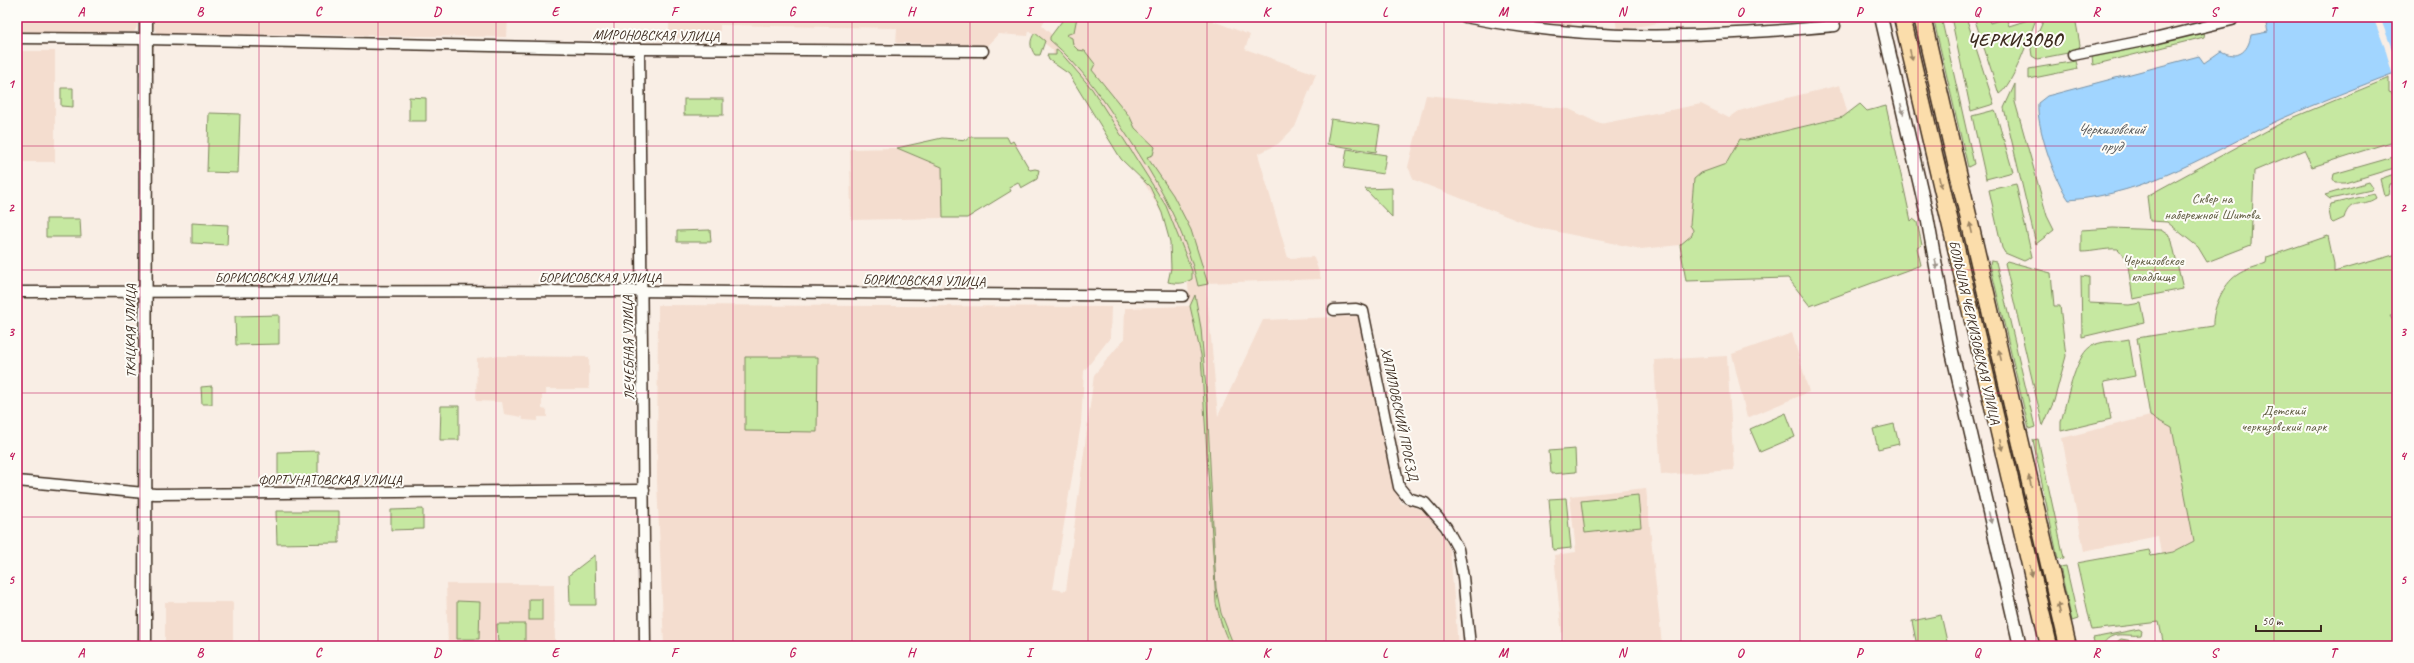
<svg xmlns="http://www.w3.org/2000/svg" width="2414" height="663" font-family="Caveat,sans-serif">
	<rect width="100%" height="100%" fill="#f9eee5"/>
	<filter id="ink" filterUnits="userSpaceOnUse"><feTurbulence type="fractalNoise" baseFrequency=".025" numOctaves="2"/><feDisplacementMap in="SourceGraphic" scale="8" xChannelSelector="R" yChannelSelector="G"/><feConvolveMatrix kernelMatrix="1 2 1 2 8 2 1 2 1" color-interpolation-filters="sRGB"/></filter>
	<g filter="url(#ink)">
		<g fill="#f4ddcf">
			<polygon points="19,17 137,17 137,27 134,32 19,33"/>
			<polygon points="152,17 508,17 507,37 157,33 152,26"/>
			<polygon points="539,17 1047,17 1042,26 1052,35 1066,17 1214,17 1213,21 1250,35 1245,49 1316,74 1295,127 1278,144 1258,154 1288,258 1314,257 1321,279 1206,283 1218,416 1263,320 1359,316 1390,468 1401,503 1423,510 1441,532 1450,550 1458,646 664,646 657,481 658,305 1111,307 1110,338 1084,371 1081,424 1053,589 1066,591 1094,375 1124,339 1125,308 1190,306 1187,274 1176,238 1091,90 1053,57 1053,50 1029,31 1028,36 998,34 988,45 896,43 897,28 720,25 720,31 687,31 686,38 669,38 669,22 539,22"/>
			<polygon points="1516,17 1573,17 1571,27"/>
			<polygon points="1615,17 1695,17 1617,30"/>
			<rect x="17" y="51" width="38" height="111"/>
			<polygon points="1840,85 1848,115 1747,140 1740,140 1696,216 1692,235 1680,245 1641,249 1534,227 1414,180 1408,167 1426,95 1569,109 1600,124 1701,104 1729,118 1739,111 1771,102"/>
			<polygon points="897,148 942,167 943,218 851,220 850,149"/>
			<polygon points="1792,333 1809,392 1747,418 1732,354"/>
			<polygon points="493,356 589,357 589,389 546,389 546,395 542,395 542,409 547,410 547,417 538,417 538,421 523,420 522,417 504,414 502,402 476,401 477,358"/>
			<polygon points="1727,356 1734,470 1661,475 1654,360"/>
			<polygon points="2150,416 2172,428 2194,541 2173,552 2161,554 2158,536 2084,551 2062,438"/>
			<polygon points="1646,488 1662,645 1563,646 1554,555 1576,552 1570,496"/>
			<polygon points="446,584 554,584 555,646 448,646"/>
			<polygon points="165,602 233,602 233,641 252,646 165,646"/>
		</g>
		<g fill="#c6e8a1" stroke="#808960">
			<path d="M1065,17H1077L1074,32L1066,35L1072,38L1073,45L1078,50L1085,51L1095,64L1092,70L1130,117L1135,128L1155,147L1153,155L1147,157L1173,195L1191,230L1208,284L1198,286C1185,229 1158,182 1126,134C1103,99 1082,67 1050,40V37Z"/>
			<polygon points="1933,17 1941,17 1974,164 1968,167"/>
			<polygon points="1951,17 1966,17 1994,104 1971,111"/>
			<path d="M1974,17H1988L1990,23L2006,18L2009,26L2031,19V17H2037C2030,34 2013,86 1999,94Z"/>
			<polygon points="2045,17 2075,17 2080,45 2078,51 2037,59 2032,56 2031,49"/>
			<polygon points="2205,31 2204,37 2093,65 2092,57"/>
			<path d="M1035,33L1045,41L1040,55H1035C1030,48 1029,40 1035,33Z"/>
			<path d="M1056,50L1060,52L1092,89L1166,206L1192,271V279C1184,284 1177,284 1168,282L1171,268L1170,242L1162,213L1150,187L1121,159L1069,74L1049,60L1047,55H1056Z"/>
			<polygon points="2076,61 2078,69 2029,79 2029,69"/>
			<polygon points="2389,78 2389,92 2397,95 2397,140 2312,167 2304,150 2254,171 2251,245 2207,262 2198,247 2167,222 2150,221 2147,196 2285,121"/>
			<polygon points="2015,84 2015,102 2047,216 2054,230 2036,244 2004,108"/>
			<polygon points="61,88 73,88 73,107 61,106"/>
			<polygon points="409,97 426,98 426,121 409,121"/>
			<rect x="684" y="99" width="39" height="16"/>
			<polygon points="1860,104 1867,111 1886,106 1911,221 1913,219 1917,222 1922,245 1917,248 1921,265 1810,306 1788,278 1686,281 1680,245 1692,235 1693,230 1690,225 1694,179 1701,173 1726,164 1740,139 1747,140 1843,117"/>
			<polygon points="1995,110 2013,172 1986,179 1972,116"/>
			<polygon points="209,113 240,114 238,173 207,172"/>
			<polygon points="1331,119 1380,126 1376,152 1327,144"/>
			<polygon points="968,137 1007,137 1010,143 1013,141 1030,170 1035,169 1039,170 1037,179 1021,188 1018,182 1009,187 1011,191 967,218 943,218 942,167 897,148 942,138 968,140"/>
			<polygon points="1347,149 1386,155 1383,174 1344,168"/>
			<polygon points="2397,156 2397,167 2394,168 2345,183 2336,183 2333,179 2334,174"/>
			<polygon points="2397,173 2397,183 2390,184 2388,194 2384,195 2380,179"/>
			<polygon points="2369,182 2373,188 2371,190 2330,199 2325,195"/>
			<polygon points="2016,184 2032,257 2024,261 2005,253 2002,248 1989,190"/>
			<polygon points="1392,188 1392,217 1365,189"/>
			<path d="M2374,194L2376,198C2361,208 2350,198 2344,218L2333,223L2331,221L2329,211L2331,204Z"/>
			<polygon points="46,219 80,219 81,237 46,237"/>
			<polygon points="192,223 228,225 227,245 192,243"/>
			<path d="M2113,228L2161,230L2171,237L2183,289L2133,299L2127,259L2118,249C2105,248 2094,252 2081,252V230Z"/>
			<polygon points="710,230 711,242 677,242 677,231"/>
			<path d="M2328,236L2334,264V272L2397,254V314L2390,316L2397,327V646H2164L2159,622L2092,630L2077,563L2149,550L2151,556L2173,552L2194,541L2172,428L2150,416L2137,338L2213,326C2212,310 2223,284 2237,275C2245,269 2257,267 2266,263L2267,257Z"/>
			<polygon points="1991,261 1996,262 2035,427 2029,429 1990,264"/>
			<polygon points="2007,261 2051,273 2054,306 2060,306 2066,356 2054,401 2043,426 2005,263"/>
			<polygon points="2081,276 2089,277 2089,303 2129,305 2141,303 2145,322 2082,337"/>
			<path d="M1195,295L1201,328L1207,401L1216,588L1221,613L1234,646C1226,645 1218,612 1216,603L1201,355L1190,306Z"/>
			<polygon points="279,315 279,344 236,345 235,316"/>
			<path d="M2129,339L2135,376L2104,382L2111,419L2061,431V422C2066,404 2075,357 2090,347C2101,340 2116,342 2129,339Z"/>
			<polygon points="745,357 818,357 817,432 745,431"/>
			<polygon points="212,386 212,404 202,404 201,387"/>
			<polygon points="441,406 459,406 459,440 440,440"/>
			<polygon points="1786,413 1795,437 1760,452 1750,429"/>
			<polygon points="1894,424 1899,444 1878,449 1873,429"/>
			<polygon points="2038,439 2064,558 2058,559 2033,440"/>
			<polygon points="1575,449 1576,472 1551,474 1549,451"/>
			<polygon points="318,451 318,481 278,481 278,452"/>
			<polygon points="1638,495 1641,527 1585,533 1581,501"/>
			<polygon points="1566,498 1571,548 1553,550 1549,499"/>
			<polygon points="423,509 423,529 391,530 391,510"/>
			<polygon points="276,511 339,511 339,543 277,544"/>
			<polygon points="595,555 596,605 570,605 569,575"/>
			<polygon points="2066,566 2078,619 2072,621 2060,567"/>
			<rect x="529" y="599" width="13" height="21"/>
			<polygon points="457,601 480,602 479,639 457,639"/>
			<polygon points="1941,615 1948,646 1917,646 1912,621"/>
			<polygon points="497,624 525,624 525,643 498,643"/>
			<path d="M2139,629L2142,631L2141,635C2126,637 2111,629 2102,646H2095L2093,638Z"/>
			<polygon points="2121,639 2138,642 2139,646 2111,646"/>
		</g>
		<path fill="#a1d5ff" stroke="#7891a5" d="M2283,17H2397V72C2358,87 2319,102 2281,119C2210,152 2149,194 2069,200C2055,181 2036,126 2038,103L2047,96L2199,56L2204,63L2221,51C2237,60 2248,53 2251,35L2268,32L2266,24Z"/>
		<polygon fill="#f9eee5" points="2373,17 2380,17 2397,63 2397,74 2393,76 2385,48"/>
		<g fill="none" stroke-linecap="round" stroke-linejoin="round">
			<defs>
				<g id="minor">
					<path d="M1465,17C1591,43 1708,37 1835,26"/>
					<polyline points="17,38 146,39 639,49 983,51"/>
					<polyline points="639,49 645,646"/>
					<polyline points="2073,55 2158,38 2232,20"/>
					<polyline points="17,292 630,291 1183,296"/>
					<polyline points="1334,310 1356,309 1363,311 1399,487 1408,498 1425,503 1446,527 1458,549 1463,577 1470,646"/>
					<polyline points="17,481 155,494 644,490"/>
				</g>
				<g id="tertiary">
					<polyline points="1881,17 1926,211 1950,343 2020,646"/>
					<polyline points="145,646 146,17"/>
				</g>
				<g id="primary">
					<polyline points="1902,17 2049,646"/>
					<polyline points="1922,17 2068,646"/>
				</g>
			</defs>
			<use href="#minor" stroke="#3b2a1e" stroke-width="13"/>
			<use href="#tertiary" stroke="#3b2a1e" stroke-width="15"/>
			<use href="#primary" stroke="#3b2a1e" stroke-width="19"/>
			<use href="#minor" stroke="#fdfcf7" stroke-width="10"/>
			<use href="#tertiary" stroke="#fdfcf7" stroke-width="12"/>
			<use href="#primary" stroke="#fbddab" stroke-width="16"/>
		</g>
		<defs><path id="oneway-solid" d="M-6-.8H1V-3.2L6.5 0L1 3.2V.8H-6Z"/></defs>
		<g fill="#9b8464">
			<use href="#oneway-solid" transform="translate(1911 55) rotate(77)"/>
			<use href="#oneway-solid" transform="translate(1940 182) rotate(77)"/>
			<use href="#oneway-solid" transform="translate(1971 228) rotate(-103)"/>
			<use href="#oneway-solid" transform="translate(2000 355) rotate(-103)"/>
			<use href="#oneway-solid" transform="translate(2001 445) rotate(77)"/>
			<use href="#oneway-solid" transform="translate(2030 481) rotate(-103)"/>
			<use href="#oneway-solid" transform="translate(2031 571) rotate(77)"/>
			<use href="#oneway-solid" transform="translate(2059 608) rotate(-103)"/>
		</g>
		<g fill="#9c938a">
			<use href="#oneway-solid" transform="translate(1902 109) rotate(77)"/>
			<use href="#oneway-solid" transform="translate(1936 264) rotate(80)"/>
			<use href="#oneway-solid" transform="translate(1961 391) rotate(77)"/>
			<use href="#oneway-solid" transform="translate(1990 518) rotate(77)"/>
		</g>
	</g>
	<path fill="none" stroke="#c2185b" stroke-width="1" stroke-opacity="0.55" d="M140,17V646M259,17V646M378,17V646M496,17V646M614,17V646M733,17V646M852,17V646M970,17V646M1088,17V646M1207,17V646M1326,17V646M1444,17V646M1562,17V646M1681,17V646M1800,17V646M1918,17V646M2036,17V646M2155,17V646M2274,17V646M17,146H2397M17,270H2397M17,393H2397M17,517H2397"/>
	<g text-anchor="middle" stroke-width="4" stroke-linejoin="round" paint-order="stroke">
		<g font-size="14" fill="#3b2a1e" stroke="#fdfcf7">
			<text transform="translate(656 35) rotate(1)" y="5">МИРОНОВСКАЯ УЛИЦА</text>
			<text x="276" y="282">БОРИСОВСКАЯ УЛИЦА</text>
			<text x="600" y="282">БОРИСОВСКАЯ УЛИЦА</text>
			<text transform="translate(924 280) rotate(1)" y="5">БОРИСОВСКАЯ УЛИЦА</text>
			<text transform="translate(130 331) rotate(-90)" y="5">ТКАЦКАЯ УЛИЦА</text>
			<text transform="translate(1975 332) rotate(77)" y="5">БОЛЬШАЯ ЧЕРКИЗОВСКАЯ УЛИЦА</text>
			<text transform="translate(628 348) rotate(-91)" y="5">ЛЕЧЕБНАЯ УЛИЦА</text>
			<text transform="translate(1400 414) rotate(78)" y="5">ХАПИЛОВСКИЙ ПРОЕЗД</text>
			<text x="330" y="484">ФОРТУНАТОВСКАЯ УЛИЦА</text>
		</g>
		<g font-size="14" fill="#5e5a3f" stroke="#fdfcf7">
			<text x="2212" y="203">Сквер на<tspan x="2212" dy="16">набережной Шитова</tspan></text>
			<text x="2153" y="265">Черкизовское<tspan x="2153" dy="16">кладбище</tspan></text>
			<text x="2284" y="415">Детский<tspan x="2284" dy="16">черкизовский парк</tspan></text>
		</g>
		<g font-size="15" font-style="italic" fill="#545556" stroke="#fdfcf7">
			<text x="2111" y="134">Черкизовский<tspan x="2111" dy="17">пруд</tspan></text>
		</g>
		<g font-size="18" font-weight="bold" letter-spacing="1" fill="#3b2a1e" stroke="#fdfcf7">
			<text x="2015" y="46">ЧЕРКИЗОВО</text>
		</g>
	</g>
	<rect width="2414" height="663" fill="none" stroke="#fdfcf7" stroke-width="44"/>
	<path d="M2256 625v6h65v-6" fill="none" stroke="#3b2a1e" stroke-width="2"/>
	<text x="2262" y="625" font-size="12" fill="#3b2a1e" stroke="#fdfcf7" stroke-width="3" paint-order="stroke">50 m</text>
	<rect x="22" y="22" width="2370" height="619" fill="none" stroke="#c2185b" stroke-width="1.5"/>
	<g font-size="13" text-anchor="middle" font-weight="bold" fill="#c2185b">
		<text x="81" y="16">A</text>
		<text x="200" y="16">B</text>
		<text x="318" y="16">C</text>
		<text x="437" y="16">D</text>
		<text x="555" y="16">E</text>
		<text x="674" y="16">F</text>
		<text x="792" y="16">G</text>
		<text x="911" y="16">H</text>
		<text x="1029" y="16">I</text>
		<text x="1148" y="16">J</text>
		<text x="1266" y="16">K</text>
		<text x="1385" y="16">L</text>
		<text x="1503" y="16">M</text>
		<text x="1622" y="16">N</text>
		<text x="1740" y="16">O</text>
		<text x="1859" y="16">P</text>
		<text x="1977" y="16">Q</text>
		<text x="2096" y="16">R</text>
		<text x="2214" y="16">S</text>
		<text x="2333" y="16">T</text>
		<text x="11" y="88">1</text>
		<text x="2403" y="88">1</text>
		<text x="11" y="212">2</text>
		<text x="2403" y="212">2</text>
		<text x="11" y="336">3</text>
		<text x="2403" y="336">3</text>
		<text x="11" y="460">4</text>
		<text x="2403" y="460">4</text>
		<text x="11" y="584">5</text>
		<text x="2403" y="584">5</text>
		<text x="81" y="657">A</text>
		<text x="200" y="657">B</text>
		<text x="318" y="657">C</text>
		<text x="437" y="657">D</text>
		<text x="555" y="657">E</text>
		<text x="674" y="657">F</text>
		<text x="792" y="657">G</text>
		<text x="911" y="657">H</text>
		<text x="1029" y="657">I</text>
		<text x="1148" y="657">J</text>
		<text x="1266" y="657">K</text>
		<text x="1385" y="657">L</text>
		<text x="1503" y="657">M</text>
		<text x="1622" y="657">N</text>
		<text x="1740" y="657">O</text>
		<text x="1859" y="657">P</text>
		<text x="1977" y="657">Q</text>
		<text x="2096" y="657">R</text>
		<text x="2214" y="657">S</text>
		<text x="2333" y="657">T</text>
	</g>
</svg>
